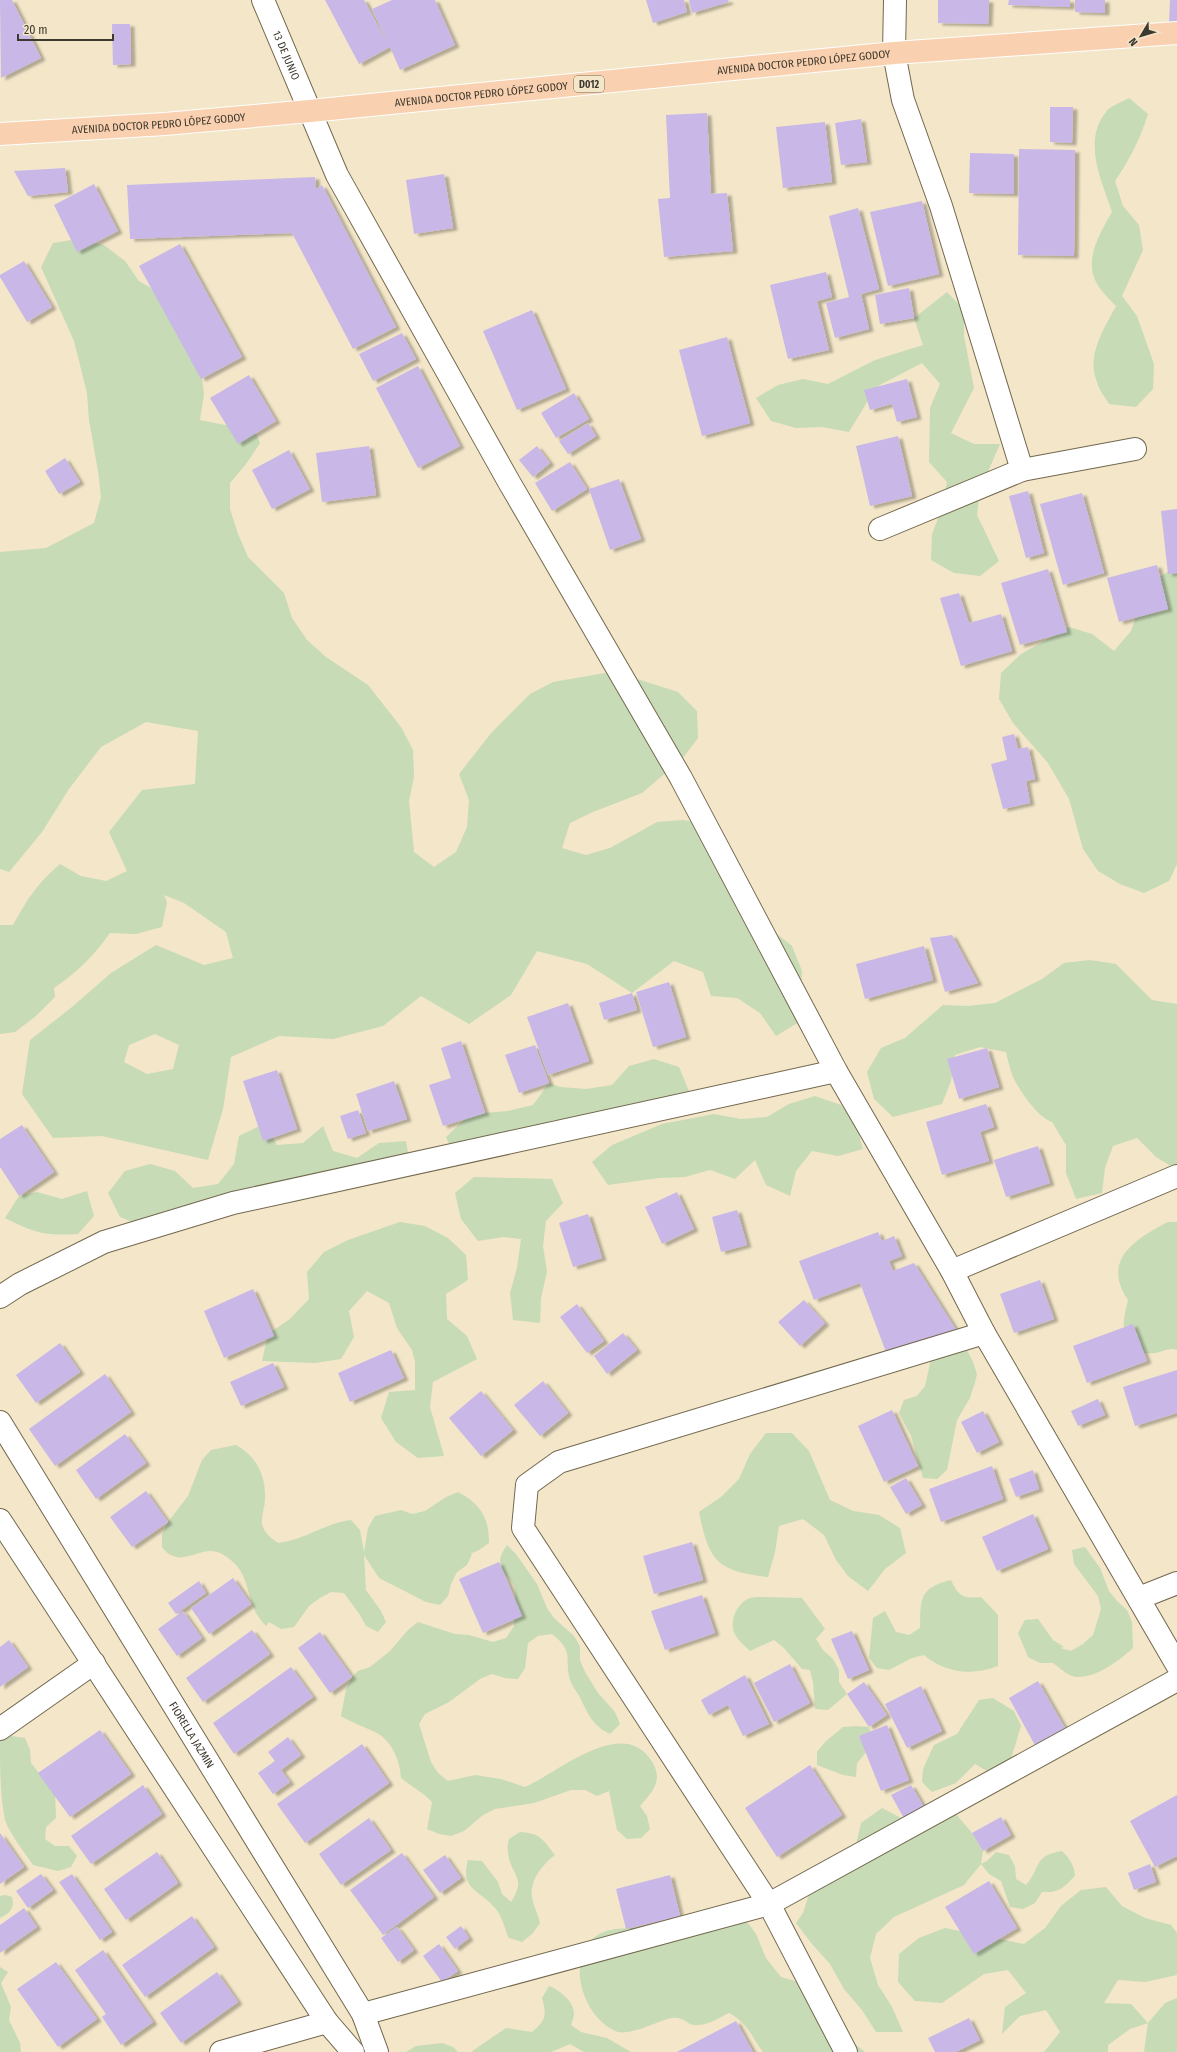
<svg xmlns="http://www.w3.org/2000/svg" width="1177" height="2052" font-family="'Fira Sans Condensed',sans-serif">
	<defs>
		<filter id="shadow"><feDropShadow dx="4.5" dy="2.5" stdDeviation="1" flood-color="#0004"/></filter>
	</defs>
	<rect width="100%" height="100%" fill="#f3e6c9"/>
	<g fill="#c7dbb6" fill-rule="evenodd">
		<path d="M1129,98L1148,114C1140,139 1130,159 1115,181L1123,206L1139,225L1143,250L1122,296L1137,316L1154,364L1153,389L1136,407L1109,404C1105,397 1099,390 1097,382C1086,356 1104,329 1116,306C1110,300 1104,294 1099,287C1082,262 1099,235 1112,212C1102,181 1082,142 1106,112C1110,106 1122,102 1129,98Z"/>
		<path d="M78,239L104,245L125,261L139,281L185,308L199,355L204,394L200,420L225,425L250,418L260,443L246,464L230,483V509L238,534L248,557L284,593L292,618L307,640L326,657L368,685L401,727L413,750L414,777L409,801L414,852L434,867L456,852L467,827L469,800L459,774L492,732L530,694L553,682L605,673L631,677L678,692L697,711L698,738L682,759L642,793L593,812L570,823L562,848L586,855L610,848L657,822L683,820L709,824L772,930L792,946L802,971L799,1022L776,1036L760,1013L737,998L711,996L703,972L674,961L632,993L587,964L537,951L511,995L469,1024L421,996L383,1026L333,1039L279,1036L231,1057L223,1109L208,1160L102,1136L53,1138L22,1094L30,1040L72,1007L111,973L156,945L204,965L233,958L226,932L184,903L164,895L167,902L162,927L136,934L110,933C94,956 77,972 54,988L55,997L36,1016L15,1032L0,1034V925H13C28,898 37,884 60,864L81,876L106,881L127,871L109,832L142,790L195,784L198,731L146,722L101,747L69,789L42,832L9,872L0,869V552L46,548L94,523L101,497L98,471L89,420L87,393L74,341L41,267L53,243ZM155,1034L179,1045L173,1069L147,1074L124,1062L129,1045Z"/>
		<polygon points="947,292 964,310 964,336 974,388 951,433 974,444 1000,444 980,490 977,515 999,561 980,576 954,573 931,560 932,534 942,508 947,482 929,462 930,408 940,384 922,363 876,387 849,432 822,427 796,428 771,421 756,398 778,385 803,379 828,384 875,360 923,345 914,318"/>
		<polygon points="1174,568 1177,570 1177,864 1169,881 1144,893 1120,884 1098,871 1083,849 1069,799 1048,763 1013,723 999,699 1001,673 1021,654 1069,627 1092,634 1114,651 1131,631 1139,606 1152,582"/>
		<path d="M1090,960L1116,964L1152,1000L1177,1004V1170L1156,1157L1137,1138L1113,1146L1105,1168L1102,1193L1076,1199L1066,1173V1145L1052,1122C1038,1118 1019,1090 1013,1077C1010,1069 1008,1060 1006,1052L980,1047L955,1055L951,1081L942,1104L893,1117L874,1099L867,1072L881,1048L905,1038L943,1005L968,1006L995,1003L1042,979L1064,963Z"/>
		<polygon points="654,1059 679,1067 689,1091 581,1119 553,1120 531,1132 457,1162 446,1137 465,1119 485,1113 508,1111 533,1105 549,1083 560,1087 586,1089 612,1085 629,1066"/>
		<polygon points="815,1096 841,1105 856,1124 863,1149 838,1156 812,1151 796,1171 790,1196 766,1185 755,1160 735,1179 710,1170 685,1177 659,1178 608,1185 592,1162 612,1145 662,1124 714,1114 741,1119 767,1117 789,1104"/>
		<polygon points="264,1124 277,1145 303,1143 323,1126 333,1151 357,1158 379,1143 406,1141 410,1165 323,1191 300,1201 145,1227 120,1217 108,1193 125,1171 150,1164 175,1171 193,1188 218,1184 234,1164 239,1136"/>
		<polygon points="474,1177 552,1179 563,1203 546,1221 543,1246 547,1272 541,1298 540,1323 513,1320 510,1293 517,1268 521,1239 503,1237 478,1241 461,1219 455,1193"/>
		<path d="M87,1191L94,1216L78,1234C44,1236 35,1233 5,1218L19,1196L37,1192L62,1199Z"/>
		<polygon points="400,1222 425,1226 448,1238 466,1255 468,1280 446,1294 447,1319 467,1336 477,1359 433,1382 430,1407 444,1456 418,1458 396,1442 381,1418 389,1392 415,1390 415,1362 412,1350 397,1328 389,1303 367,1291 349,1311 354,1337 341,1359 315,1363 262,1361 268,1334 290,1319 309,1299 307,1272 324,1252 348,1240"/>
		<path d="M1168,1222H1177V1350C1168,1347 1164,1352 1155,1353C1147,1354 1141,1353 1133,1352C1120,1333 1123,1321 1128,1300C1101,1260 1135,1239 1168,1222Z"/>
		<polygon points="967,1350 973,1362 977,1374 974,1387 974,1385 970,1398 957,1420 947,1470 937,1479 923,1478 911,1436 899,1413 904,1400 917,1396 925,1386 931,1359 954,1351"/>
		<path d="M766,1433H792L809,1451L830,1500L853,1511L879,1515L900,1528L906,1553L885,1569L868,1591L848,1576L836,1560L824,1535L803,1519L779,1526L775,1552L768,1577C717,1571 709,1562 699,1512L721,1497L739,1479L750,1454Z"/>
		<path d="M236,1445C256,1456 266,1475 265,1499C265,1507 261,1516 262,1524C264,1533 271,1538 278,1543C305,1540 325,1523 351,1520L360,1530L364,1552L368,1528L375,1516L401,1510L412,1514L425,1511L446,1497L458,1492C481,1504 489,1518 489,1543L479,1550L470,1554H472L467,1565L457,1572L451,1584L448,1596L440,1605L426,1602L379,1578L364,1555L366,1590L381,1611L386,1622L378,1632L366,1626L360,1615L344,1593L331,1592L320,1598L309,1606L294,1627L281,1629L269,1622L266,1626C241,1601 256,1573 222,1554C203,1544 188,1564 171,1555C168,1554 164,1550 162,1547V1534L168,1522L188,1496L202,1460L211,1450Z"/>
		<path d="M507,1545L516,1554L537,1584L547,1608L554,1618L574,1636L580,1646V1660L585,1672L598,1693L615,1712L620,1724L610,1734C590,1724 588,1712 578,1694C575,1690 572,1685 570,1680C564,1658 575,1652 552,1634L538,1636L528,1643L525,1668L518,1679L505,1678L492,1674L480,1679L449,1702L425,1714L419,1724L431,1762L438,1773L448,1781L475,1775L501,1779L525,1787C558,1773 624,1713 653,1763C663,1782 652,1792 640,1806L647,1816L650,1829L641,1838L627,1839L617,1830L609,1791L597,1796L585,1790H571L534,1803L495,1809L483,1815L464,1831L451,1836L439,1834L427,1829L432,1802C423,1792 412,1787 401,1778C400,1761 392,1740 375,1732C363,1726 352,1723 341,1716L346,1689L352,1677L358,1671L370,1667L390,1651L408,1630L418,1622L455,1634L469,1635L493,1642L506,1638L514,1626C513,1615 517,1593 514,1586C513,1583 510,1580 508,1578C497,1564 498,1559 507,1545Z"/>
		<path d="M1085,1547L1100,1568L1109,1591L1117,1601L1127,1610L1132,1622L1133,1648C1120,1660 1096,1678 1077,1677C1069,1677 1060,1668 1053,1663H1040L1028,1657L1018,1633L1025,1620L1038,1619L1053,1640L1064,1647L1060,1648L1071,1651L1083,1644L1093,1635L1101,1609L1098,1596L1074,1564L1072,1550Z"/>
		<path d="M951,1580C958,1596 963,1599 981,1597L998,1615V1666C972,1676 945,1673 924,1655L912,1658L889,1670L877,1668L869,1658L873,1618L885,1611L896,1632L909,1635L920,1628C921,1600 918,1588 951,1580Z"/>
		<path d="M762,1597L802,1598L825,1629L816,1639L823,1650L833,1659L839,1670V1682L847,1694L828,1710L815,1709L813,1682L810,1670L802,1669L784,1648L774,1640L750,1651C744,1645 737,1640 734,1632C729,1620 738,1602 750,1598C753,1597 759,1597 762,1597Z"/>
		<polygon points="993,1698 1014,1711 1021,1726 1010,1762 999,1769 987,1771 975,1764 956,1783 932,1792 922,1782 923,1769 934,1745 957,1734 979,1700"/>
		<polygon points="856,1726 869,1727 874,1743 857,1763 856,1777 843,1775 817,1765 817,1752 825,1742 843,1727"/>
		<path d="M11,1736L25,1738L30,1750L31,1763L55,1793L56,1818L46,1827L45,1839L55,1846H69L77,1856L71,1867L58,1871L33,1865C23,1850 11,1836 5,1820C0,1796 0,1766 0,1740Z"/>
		<path d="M882,1808L905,1820L956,1814L972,1833L983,1851L981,1864L987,1861L996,1852L1009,1855L1015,1866L1016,1879L1026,1885C1042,1867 1032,1856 1062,1851C1070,1859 1074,1865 1075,1876C1063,1888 1059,1893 1042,1892L1035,1903L1023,1909L1010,1907L1001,1881L989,1874L981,1864L964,1885L894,1917L876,1934L870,1958L878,1985L892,2007L903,2032H876L862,2010L844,1989L830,1964L812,1944L796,1923L803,1913L811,1888L855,1849L861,1823Z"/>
		<path d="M520,1832C541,1833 543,1840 555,1855C542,1865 529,1881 532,1898C534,1907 538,1914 540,1923L533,1933L522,1942L509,1938C505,1930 503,1919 498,1912C483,1890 459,1892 468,1860L482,1861L498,1882L502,1894L511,1902C528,1876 510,1876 508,1852C507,1848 508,1843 509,1839Z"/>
		<polygon points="1106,1887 1122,1906 1145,1918 1171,1925 1177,1933 1177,1975 1145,1982 1118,1980 1104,2003 1131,2004 1148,2023 1165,2003 1177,1998 1177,2052 1144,2052 1148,2023 1130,2029 1108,2045 1108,2052 1044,2052 1060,2032 1046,2010 1020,2016 1002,2034 1005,2007 1026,1993 1008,1970 984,1974 942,2003 915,2001 898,1982 899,1954 919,1938 945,1928 1024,1944 1045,1928 1061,1906 1081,1890"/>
		<path d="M5,1895L12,1897C15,1908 10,1913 0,1918V1896Z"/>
		<path d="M738,1916L749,1924L756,1934L766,1958L781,1977L806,1984L851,2041L865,2052H763C751,2036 748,2023 729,2013C718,2018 708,2026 695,2025C686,2025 684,2014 667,2019C655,2023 630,2035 618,2032C582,2020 562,1953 601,1933C616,1926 632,1929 648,1928C678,1928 709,1920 738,1916Z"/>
		<polygon points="0,1967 8,1972 1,1983 11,2007 9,2020 20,2043 21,2052 0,2052"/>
		<path d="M549,1986C559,1990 573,2000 574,2013C574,2017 572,2021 571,2025L581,2032L607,2038L631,2052H584L570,2044L551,2052H471L506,2028L532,2032C546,2020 547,2015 542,1998Z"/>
		<polygon points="442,2043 453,2047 458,2052 406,2052 416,2046"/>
	</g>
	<g fill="#c9b7e7" filter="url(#shadow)">
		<polygon points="0,0 12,0 41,58 1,78"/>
		<polygon points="325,0 364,0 388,44 372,9 392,0 435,0 455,45 400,70 390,47 359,64"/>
		<polygon points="646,0 684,0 687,12 653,23"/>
		<polygon points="689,0 728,0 729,2 692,13"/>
		<polygon points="938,0 989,0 988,24 938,23"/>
		<polygon points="1009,0 1070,0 1070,7 1008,5"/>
		<polygon points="1075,0 1105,0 1105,13 1075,12"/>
		<polygon points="1170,0 1177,0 1177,24 1169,24"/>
		<polygon points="112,24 130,24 131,64 113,65"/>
		<polygon points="1050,107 1073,107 1072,143 1050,142"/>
		<polygon points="707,113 711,194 727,193 733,251 664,257 658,199 670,198 666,115"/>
		<polygon points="861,119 867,162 841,165 835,123"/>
		<polygon points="825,122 832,182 783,188 776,127"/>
		<polygon points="1019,149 1075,150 1074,256 1018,255"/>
		<polygon points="970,153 1014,154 1014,194 969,193"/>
		<polygon points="65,168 68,192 28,196 14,171"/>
		<polygon points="444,174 453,228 414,234 406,180"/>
		<polygon points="315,177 316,189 322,185 396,327 353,349 292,233 130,239 127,185"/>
		<polygon points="94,184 118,231 77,252 54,205"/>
		<polygon points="922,201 939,274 888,286 870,212"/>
		<polygon points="858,208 879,289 861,294 869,329 835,338 826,303 849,297 829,216"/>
		<polygon points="180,244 242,357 201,379 139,266"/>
		<polygon points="24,261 52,307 27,322 0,277 0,275"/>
		<polygon points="826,272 832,297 817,301 829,350 788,359 770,285"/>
		<polygon points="909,288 914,318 880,324 875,295"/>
		<polygon points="532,310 566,389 517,410 483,331"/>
		<polygon points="402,333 416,359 373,381 359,354"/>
		<polygon points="727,337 750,423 702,436 679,350"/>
		<polygon points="418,366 460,446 418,468 376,388"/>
		<polygon points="249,375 276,421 238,444 210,398"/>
		<polygon points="907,379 917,417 897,422 892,404 870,410 864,390"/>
		<polygon points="574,393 589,419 556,438 541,413"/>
		<polygon points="588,423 596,436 568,454 559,441"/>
		<polygon points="898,436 912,496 870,506 856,446"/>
		<polygon points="369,446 376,495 322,502 316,453"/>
		<polygon points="537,446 550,463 533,477 519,460"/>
		<polygon points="289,450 310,489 272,509 252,470"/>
		<polygon points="65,458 80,482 59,494 45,471"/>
		<polygon points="570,462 587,489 552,511 535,483"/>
		<polygon points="619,479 641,539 610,550 589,489"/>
		<polygon points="1028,491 1044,553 1026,558 1009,496"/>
		<polygon points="1082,493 1104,573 1063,585 1040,504"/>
		<polygon points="1177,509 1177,573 1168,574 1161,511"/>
		<polygon points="1157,565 1168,609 1119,622 1107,578"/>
		<polygon points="1048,569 1067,632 1020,645 1001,583"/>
		<polygon points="959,593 969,623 1001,614 1012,651 961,666 940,598"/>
		<polygon points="1014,734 1018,749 1028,747 1035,779 1026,781 1030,803 1003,809 991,764 1007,760 1002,737"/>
		<polygon points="952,935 978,983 945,992 930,938"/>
		<polygon points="924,946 933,980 865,999 856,964"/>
		<polygon points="669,982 686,1037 653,1047 636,992"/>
		<polygon points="632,993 637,1010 604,1020 599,1003"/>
		<polygon points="568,1003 589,1061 548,1075 527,1017"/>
		<polygon points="461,1041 485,1113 443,1126 429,1085 451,1078 441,1048"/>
		<polygon points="535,1045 549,1083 519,1093 505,1055"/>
		<polygon points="987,1048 999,1087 959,1099 947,1059"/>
		<polygon points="277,1070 297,1129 263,1141 243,1081"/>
		<polygon points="394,1081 407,1119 368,1131 356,1094"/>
		<polygon points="986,1104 994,1127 980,1132 989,1161 942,1175 926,1122"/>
		<polygon points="358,1110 366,1133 348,1139 340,1116"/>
		<polygon points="22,1125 54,1172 19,1196 0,1167 0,1139"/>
		<polygon points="1038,1146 1050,1183 1006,1197 994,1160"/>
		<polygon points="677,1192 694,1229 662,1244 645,1207"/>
		<polygon points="737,1210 747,1245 721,1252 712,1217"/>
		<polygon points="588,1214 602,1258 573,1267 559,1223"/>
		<polygon points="878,1232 882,1241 894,1236 902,1256 889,1261 893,1271 914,1263 958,1333 886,1352 860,1283 814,1300 799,1261"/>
		<polygon points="1040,1280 1054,1319 1014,1333 1000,1294"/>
		<polygon points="253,1289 274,1336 224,1358 204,1311"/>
		<polygon points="804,1300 825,1323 800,1346 778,1322"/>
		<polygon points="577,1304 604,1341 587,1353 560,1317"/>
		<polygon points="1133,1324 1147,1361 1087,1383 1073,1346"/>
		<polygon points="623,1333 637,1350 607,1374 594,1356"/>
		<polygon points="60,1343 80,1372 36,1403 16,1375"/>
		<polygon points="391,1350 404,1378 350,1402 338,1373"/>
		<polygon points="273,1363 284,1387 241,1406 230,1382"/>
		<polygon points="1177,1370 1177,1413 1135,1426 1123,1387"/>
		<polygon points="105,1374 131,1412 55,1466 29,1429"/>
		<polygon points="543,1381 568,1413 540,1436 514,1405"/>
		<polygon points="481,1391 513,1430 481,1456 449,1418"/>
		<polygon points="1098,1399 1105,1415 1078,1426 1071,1411"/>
		<polygon points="892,1410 918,1466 884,1482 858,1426"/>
		<polygon points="983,1411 999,1442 977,1453 961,1422"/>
		<polygon points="125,1434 146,1463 96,1499 76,1470"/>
		<polygon points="992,1466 1003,1499 941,1522 929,1489"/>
		<polygon points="1033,1470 1039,1489 1016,1497 1009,1479"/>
		<polygon points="906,1478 922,1505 906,1514 890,1487"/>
		<polygon points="146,1491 168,1522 132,1547 110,1517"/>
		<polygon points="1033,1514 1048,1549 997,1571 982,1537"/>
		<polygon points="692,1542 703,1580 654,1594 643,1556"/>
		<polygon points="499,1562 522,1616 483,1633 459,1579"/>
		<polygon points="233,1578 251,1604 209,1634 191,1608"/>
		<polygon points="199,1581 206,1593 176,1614 168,1603"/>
		<polygon points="702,1595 715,1633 665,1650 651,1611"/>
		<polygon points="183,1611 202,1638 177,1656 158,1629"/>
		<polygon points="252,1630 270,1654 203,1702 186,1678"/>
		<polygon points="852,1631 869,1670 848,1679 831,1639"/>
		<polygon points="320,1632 352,1677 330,1693 298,1648"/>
		<polygon points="9,1640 28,1667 0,1687 0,1647"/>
		<polygon points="790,1664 810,1703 774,1722 754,1683"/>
		<polygon points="291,1667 313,1697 234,1754 213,1723"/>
		<polygon points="745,1675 769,1724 743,1736 728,1705 709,1715 701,1700"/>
		<polygon points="1038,1681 1066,1730 1036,1747 1009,1698"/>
		<polygon points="864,1682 887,1715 869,1727 847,1694"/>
		<polygon points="921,1686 942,1731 907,1748 885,1704"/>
		<polygon points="887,1725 909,1780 881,1791 859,1736"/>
		<polygon points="100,1730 131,1774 70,1817 38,1773"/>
		<polygon points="288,1737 301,1755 281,1770 290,1782 273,1794 258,1773 275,1761 268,1752"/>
		<polygon points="362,1744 389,1783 305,1843 277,1804"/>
		<polygon points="810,1765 842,1815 777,1857 745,1808"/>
		<polygon points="143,1785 162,1814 91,1864 71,1836"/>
		<polygon points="911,1785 925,1809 905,1820 891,1795"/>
		<polygon points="1177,1795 1177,1856 1155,1867 1130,1821"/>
		<polygon points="1001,1817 1011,1835 983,1851 972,1833"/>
		<polygon points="369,1818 391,1850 341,1885 319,1854"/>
		<polygon points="0,1833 24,1867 0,1884"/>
		<polygon points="157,1852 178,1883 126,1920 104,1889"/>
		<polygon points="402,1853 434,1897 383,1935 350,1890"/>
		<polygon points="445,1855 461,1878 440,1893 423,1870"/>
		<polygon points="1150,1864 1156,1882 1134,1890 1128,1873"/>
		<polygon points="41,1874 53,1890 28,1908 16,1891"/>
		<polygon points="72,1874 112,1932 100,1940 59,1882"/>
		<polygon points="670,1875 680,1916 626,1929 616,1889"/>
		<polygon points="989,1881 1017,1928 974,1954 945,1907"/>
		<polygon points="24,1908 37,1927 0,1953 0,1925"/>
		<polygon points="192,1916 214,1947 145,1997 122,1965"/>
		<polygon points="461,1926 469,1938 455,1949 446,1937"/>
		<polygon points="397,1927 414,1950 398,1962 381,1938"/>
		<polygon points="439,1944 458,1971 442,1982 423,1956"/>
		<polygon points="103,1950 153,2022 121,2045 102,2017 106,2014 75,1970"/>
		<polygon points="56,1962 97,2019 58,2047 17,1989"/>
		<polygon points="217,1972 238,2002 181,2043 160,2013"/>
		<polygon points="969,2018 980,2040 956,2052 935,2052 928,2038"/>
		<polygon points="736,2021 753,2052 677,2052"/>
	</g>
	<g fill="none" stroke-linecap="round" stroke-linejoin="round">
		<defs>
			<g id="minor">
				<path id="s1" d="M263,0L337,175L509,482L681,778L836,1071L952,1271L984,1333L1177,1665"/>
				<polyline points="895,0 894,53 903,100 941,206 1022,470"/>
				<polyline points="880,529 1022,470 1135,449"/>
				<polyline points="952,1271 1177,1176"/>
				<polyline points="0,1297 20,1284 104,1242 233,1203 836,1071"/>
				<polyline points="984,1333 559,1462 527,1485 523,1528 769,1904 1177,1680"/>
				<path id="s2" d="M0,1422L363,2014L377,2052"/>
				<polyline points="0,1520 327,2022 353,2052"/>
				<polyline points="1139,1598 1177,1583"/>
				<polyline points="0,1729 94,1663"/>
				<polyline points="363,2014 769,1904 846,2052"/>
				<polyline points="221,2052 327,2022"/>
			</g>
			<g id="primary">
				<path id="s3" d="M0,134L165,124L310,111L894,53L1177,33"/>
			</g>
		</defs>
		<use href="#minor" stroke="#73684e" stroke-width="24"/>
		<use href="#primary" stroke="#fff" stroke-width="24"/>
		<use href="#minor" stroke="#fff" stroke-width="22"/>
		<use href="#primary" stroke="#fad1b0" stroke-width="22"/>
	</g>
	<g text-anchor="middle" stroke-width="3" stroke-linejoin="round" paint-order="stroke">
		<rect fill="#f3e6c9" stroke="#746d5c" stroke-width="1" x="574" y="76" width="30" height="16" rx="3"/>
		<g font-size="10" font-weight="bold" fill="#3e392e">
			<text x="589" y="88">D012</text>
		</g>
		<g font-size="11" fill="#3e392e" stroke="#f3e6c9">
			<text dy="4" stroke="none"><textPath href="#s1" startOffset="60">13 DE JUNIO</textPath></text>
			<text dy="4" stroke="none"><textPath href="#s3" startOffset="807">AVENIDA DOCTOR PEDRO LÓPEZ GODOY</textPath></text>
			<text dy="4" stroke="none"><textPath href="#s3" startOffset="483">AVENIDA DOCTOR PEDRO LÓPEZ GODOY</textPath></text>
			<text dy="4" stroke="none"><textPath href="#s3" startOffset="159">AVENIDA DOCTOR PEDRO LÓPEZ GODOY</textPath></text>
			<text dy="4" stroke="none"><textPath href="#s2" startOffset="367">FIORELLA JAZMIN</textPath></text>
		</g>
	</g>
	<g transform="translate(1141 36) rotate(232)" stroke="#f3e6c9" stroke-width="3" paint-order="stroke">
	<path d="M0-3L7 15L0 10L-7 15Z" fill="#3e392e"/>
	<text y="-6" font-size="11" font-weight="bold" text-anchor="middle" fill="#3e392e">N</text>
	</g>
	<path d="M18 34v6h95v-6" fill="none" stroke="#3e392e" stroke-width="2"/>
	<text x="24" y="34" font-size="12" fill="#3e392e" stroke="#f3e6c9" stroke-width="3" paint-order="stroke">20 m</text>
</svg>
